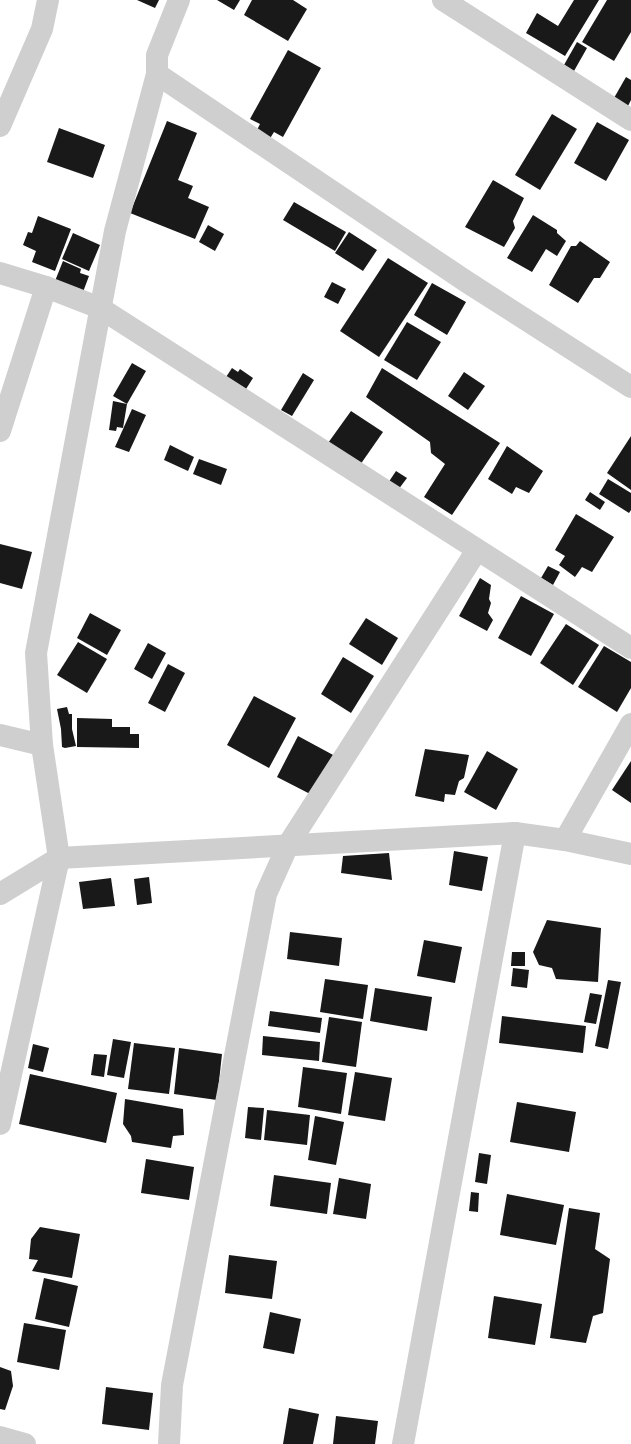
<svg xmlns="http://www.w3.org/2000/svg" width="631" height="1444" font-family="'Source Sans 3',sans-serif">
	<rect width="100%" height="100%" fill="#fff"/>
	<g fill="#191919">
		<polygon points="137,0 159,0 155,8"/>
		<polygon points="217,0 240,0 234,10"/>
		<polygon points="252,0 293,0 307,9 288,41 244,15"/>
		<polygon points="574,0 599,0 565,56 526,33 537,13 558,26"/>
		<polygon points="607,0 631,0 631,32 614,61 582,42"/>
		<polygon points="577,42 587,48 574,71 564,65"/>
		<polygon points="288,50 321,68 283,137 274,132 269,140 256,132 260,124 250,119"/>
		<polygon points="626,77 631,80 631,100 628,106 614,98"/>
		<polygon points="552,114 577,129 540,190 515,175"/>
		<polygon points="167,121 197,133 178,180 193,186 188,198 209,207 195,239 130,213"/>
		<polygon points="597,122 629,140 606,181 574,163"/>
		<polygon points="59,128 105,145 93,178 47,162"/>
		<polygon points="493,180 524,198 513,221 515,228 504,247 465,227"/>
		<polygon points="294,202 346,232 335,251 283,220"/>
		<polygon points="533,215 557,230 557,233 566,241 557,256 546,249 532,272 507,258"/>
		<polygon points="38,216 71,229 55,271 32,262 36,251 23,245 28,232 32,233"/>
		<polygon points="208,225 224,234 215,251 199,242"/>
		<polygon points="349,232 377,250 363,271 335,253"/>
		<polygon points="73,233 100,245 89,271 62,259"/>
		<polygon points="580,241 610,262 600,278 594,278 578,303 549,285 571,246 576,246"/>
		<polygon points="388,258 428,283 379,357 340,331"/>
		<polygon points="63,261 81,269 80,273 89,276 83,292 55,281"/>
		<polygon points="332,282 346,289 338,304 324,297"/>
		<polygon points="432,283 466,302 447,335 414,315"/>
		<polygon points="407,322 441,342 417,380 384,360"/>
		<polygon points="132,363 146,371 127,404 113,396"/>
		<polygon points="232,368 238,372 240,369 253,378 246,389 226,377"/>
		<polygon points="382,368 500,443 452,515 424,497 445,464 431,453 430,442 366,397"/>
		<polygon points="464,372 485,386 468,410 448,396"/>
		<polygon points="303,373 314,380 292,416 281,410"/>
		<polygon points="113,401 127,404 123,428 117,427 116,431 109,430"/>
		<polygon points="132,409 146,415 129,452 115,447"/>
		<polygon points="351,411 383,432 360,465 328,443"/>
		<polygon points="631,436 631,490 607,473"/>
		<polygon points="170,445 194,457 188,471 164,460"/>
		<polygon points="507,446 543,471 529,493 516,487 512,494 488,479"/>
		<polygon points="199,459 227,469 221,485 193,474"/>
		<polygon points="396,471 407,478 398,490 388,483"/>
		<polygon points="608,479 631,493 631,510 629,513 599,494"/>
		<polygon points="590,492 605,502 600,510 585,500"/>
		<polygon points="576,514 614,537 592,572 582,567 575,577 559,565 565,556 555,550"/>
		<polygon points="0,544 32,552 22,589 0,583"/>
		<polygon points="548,566 560,572 553,585 541,578"/>
		<polygon points="480,578 491,585 489,599 491,603 488,613 493,620 487,631 459,616"/>
		<polygon points="521,596 554,614 531,656 498,638"/>
		<polygon points="90,613 121,630 107,655 77,638"/>
		<polygon points="366,618 398,638 382,665 349,644"/>
		<polygon points="566,624 599,645 573,685 540,663"/>
		<polygon points="78,642 107,659 87,693 57,675"/>
		<polygon points="148,643 166,653 152,679 134,669"/>
		<polygon points="604,646 631,662 631,688 617,712 578,687"/>
		<polygon points="343,657 374,676 351,713 321,694"/>
		<polygon points="168,664 185,673 165,712 148,703"/>
		<polygon points="254,696 296,718 269,768 227,745"/>
		<polygon points="67,707 69,714 72,714 72,729 76,746 65,748 62,747 61,729 57,709"/>
		<polygon points="77,718 112,719 112,727 130,727 130,734 139,734 139,748 77,747"/>
		<polygon points="298,736 335,756 314,796 277,777"/>
		<polygon points="425,749 469,755 464,778 459,781 455,795 445,794 444,802 415,796"/>
		<polygon points="487,751 518,769 496,810 464,792"/>
		<polygon points="631,761 631,803 612,790"/>
		<polygon points="454,851 488,857 482,891 449,885"/>
		<polygon points="389,853 392,880 341,873 343,856"/>
		<polygon points="149,877 152,903 137,905 134,879"/>
		<polygon points="111,878 115,906 83,909 79,882"/>
		<polygon points="547,920 601,928 598,982 556,979 552,968 539,965 533,952"/>
		<polygon points="290,932 342,938 339,966 287,959"/>
		<polygon points="424,940 462,947 455,983 417,976"/>
		<polygon points="512,952 525,952 525,966 511,966"/>
		<polygon points="513,968 529,970 527,988 511,986"/>
		<polygon points="325,979 368,985 363,1019 320,1012"/>
		<polygon points="608,980 621,982 608,1049 595,1046"/>
		<polygon points="375,988 432,997 427,1031 370,1021"/>
		<polygon points="590,993 602,995 596,1024 584,1022"/>
		<polygon points="270,1011 322,1018 320,1033 268,1026"/>
		<polygon points="502,1016 586,1026 583,1053 499,1043"/>
		<polygon points="329,1017 362,1022 356,1067 322,1062"/>
		<polygon points="263,1036 320,1042 319,1061 262,1055"/>
		<polygon points="113,1039 131,1042 124,1078 107,1075"/>
		<polygon points="134,1043 175,1048 169,1094 128,1089"/>
		<polygon points="33,1044 49,1048 43,1072 28,1068"/>
		<polygon points="179,1048 222,1054 217,1100 174,1094"/>
		<polygon points="94,1054 107,1055 104,1077 91,1075"/>
		<polygon points="303,1067 347,1073 341,1114 298,1107"/>
		<polygon points="355,1072 392,1078 385,1121 348,1115"/>
		<polygon points="30,1074 117,1093 106,1143 19,1124"/>
		<polygon points="125,1099 183,1109 184,1135 173,1136 171,1148 132,1142 131,1136 123,1124"/>
		<polygon points="517,1102 576,1112 569,1152 510,1142"/>
		<polygon points="248,1107 264,1108 261,1140 245,1138"/>
		<polygon points="267,1110 310,1115 307,1145 264,1140"/>
		<polygon points="315,1116 344,1122 336,1165 308,1160"/>
		<polygon points="479,1153 491,1155 487,1184 475,1182"/>
		<polygon points="146,1159 194,1167 189,1200 141,1193"/>
		<polygon points="274,1175 331,1183 327,1214 270,1206"/>
		<polygon points="339,1178 371,1184 366,1219 333,1214"/>
		<polygon points="471,1192 479,1193 478,1212 469,1211"/>
		<polygon points="507,1194 564,1205 556,1245 500,1235"/>
		<polygon points="569,1208 600,1213 595,1249 610,1259 603,1313 593,1316 586,1343 550,1338"/>
		<polygon points="40,1227 80,1234 72,1278 32,1271 38,1260 29,1259 31,1239"/>
		<polygon points="229,1255 277,1261 272,1299 225,1293"/>
		<polygon points="44,1278 78,1286 69,1327 35,1319"/>
		<polygon points="494,1296 542,1304 535,1345 488,1338"/>
		<polygon points="270,1312 301,1319 294,1354 263,1348"/>
		<polygon points="24,1323 66,1330 59,1370 17,1362"/>
		<polygon points="0,1367 11,1371 13,1386 5,1410 0,1409"/>
		<polygon points="106,1387 153,1393 149,1430 102,1424"/>
		<polygon points="289,1408 319,1414 313,1444 283,1444"/>
		<polygon points="336,1416 378,1421 375,1444 333,1444"/>
	</g>
	<g fill="none" stroke-linecap="round" stroke-linejoin="round">
		<g stroke="#cfcfcf" stroke-width="22">
			<polyline points="443,0 631,120"/>
			<polyline points="157,74 467,282 631,387"/>
			<polyline points="0,126 42,29 48,0"/>
			<polyline points="0,273 46,287 100,308 631,648"/>
			<polyline points="0,431 46,287"/>
			<polyline points="0,735 42,745"/>
			<polyline points="565,840 631,854"/>
			<polyline points="0,894 59,858 515,833 565,840 631,724"/>
			<polyline points="0,1124 59,858 42,745 36,653 115,231 157,74 157,55 179,0"/>
			<polyline points="0,1437 25,1444"/>
			<polyline points="169,1444 172,1385 266,894 288,845 477,550"/>
			<polyline points="403,1444 515,833"/>
		</g>
	</g>
</svg>
